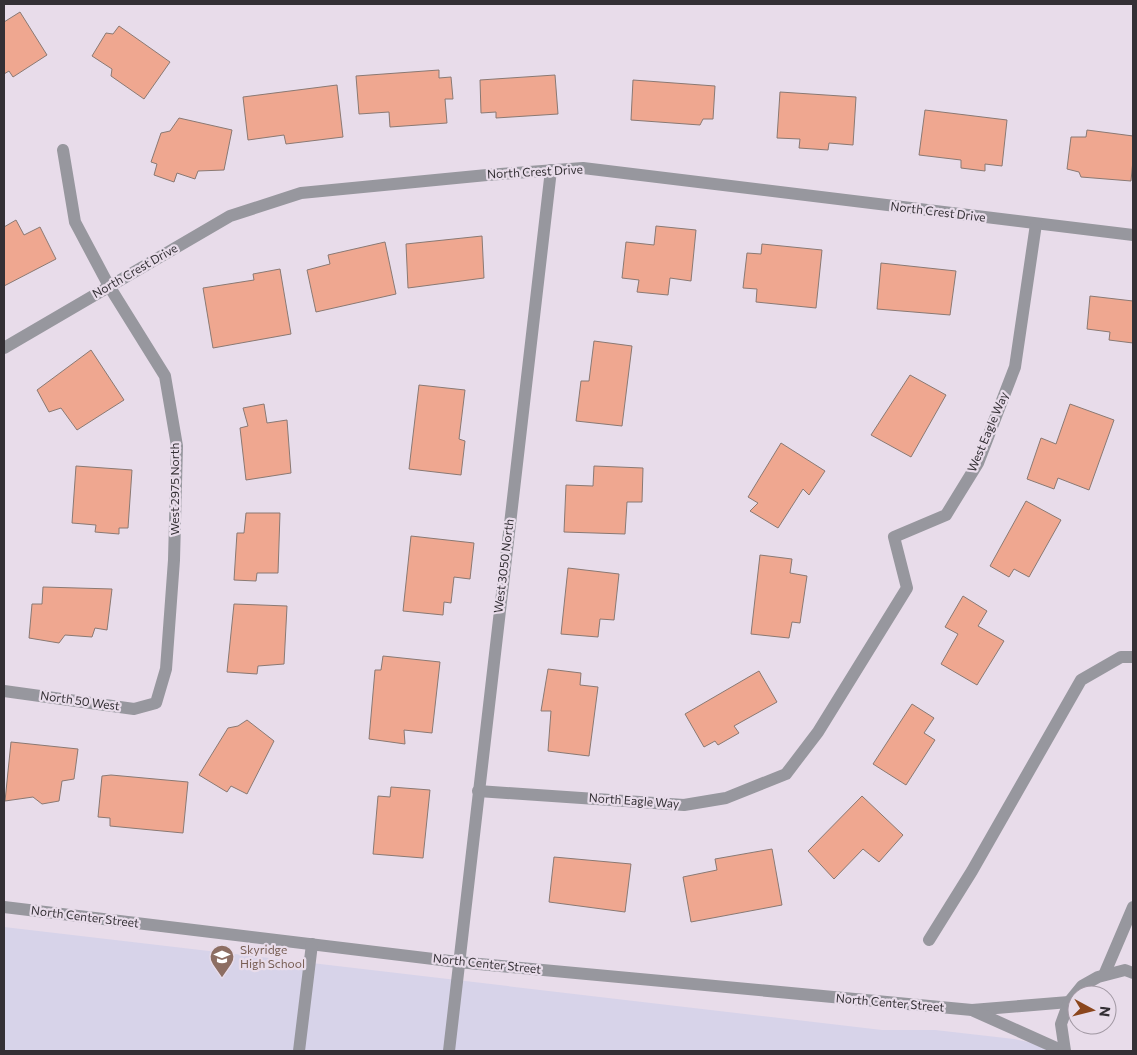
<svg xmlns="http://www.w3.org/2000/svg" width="1137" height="1055" font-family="Commissioner,sans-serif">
	<rect width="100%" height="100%" fill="#e8dcea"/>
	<polygon fill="#d7d3e9" points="4,927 882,1030 935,1030 1014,1039 1033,1043 1048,1051 4,1051"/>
	<g fill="#efa790" stroke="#8a7973">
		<polygon points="20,12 47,55 13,77 9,71 4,74 4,22"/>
		<polygon points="119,26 170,62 144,99 111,76 112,69 92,56 106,33 113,34"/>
		<polygon points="439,70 439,78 451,77 453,99 445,99 447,123 390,127 389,112 359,114 356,76"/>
		<polygon points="555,75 558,114 496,118 496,112 481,113 480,80"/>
		<polygon points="633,80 715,86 713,119 703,119 700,125 631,120"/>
		<polygon points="337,85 343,137 286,144 284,135 248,140 243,97"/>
		<polygon points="780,92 856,97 853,145 829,143 828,150 799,148 800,139 777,138"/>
		<polygon points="925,110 1007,120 1002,166 985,164 985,171 961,168 961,160 919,155"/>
		<polygon points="179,118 232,130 224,170 198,171 195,179 177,173 174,182 154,175 157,164 151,162 161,133 170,131"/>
		<polygon points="1087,130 1133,136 1133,160 1131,181 1081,177 1079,172 1067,169 1071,137 1086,137"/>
		<polygon points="16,220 24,235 40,227 56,259 4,286 4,227"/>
		<polygon points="656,226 696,230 691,281 670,278 668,295 637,292 639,280 622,278 626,242 654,245"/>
		<polygon points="482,236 484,278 408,288 406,244"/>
		<polygon points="385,242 396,294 316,312 307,270 330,264 328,255"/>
		<polygon points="762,244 822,250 816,308 756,302 757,289 743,288 747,253 761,254"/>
		<polygon points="881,263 956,271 950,315 877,309"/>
		<polygon points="280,269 291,334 213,348 203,288 254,280 253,274"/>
		<polygon points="1090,296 1133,301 1133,343 1109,340 1110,332 1087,329"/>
		<polygon points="594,341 632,346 622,426 576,421 581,381 589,381"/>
		<polygon points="91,350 124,400 77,430 61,408 49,412 37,390"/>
		<polygon points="910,375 946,395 911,457 871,435"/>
		<polygon points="419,385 465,390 459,439 465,441 461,475 409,469"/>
		<polygon points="264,404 267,423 287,420 291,473 246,480 240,428 248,426 243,408"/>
		<polygon points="1070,404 1114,420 1089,490 1058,478 1054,489 1027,479 1041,438 1056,444"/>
		<polygon points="781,443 825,471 809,495 803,489 778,528 750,511 758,503 748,497"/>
		<polygon points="76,466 132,470 128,528 119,528 119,534 95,532 96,525 72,523"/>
		<polygon points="594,466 643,468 642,502 627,502 625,534 564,532 566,485 593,486"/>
		<polygon points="1026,501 1061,520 1029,577 1014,569 1009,577 990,566"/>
		<polygon points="246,513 280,513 278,573 257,573 256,581 234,580 237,533 244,533"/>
		<polygon points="411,536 474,543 470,579 454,577 451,603 444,602 443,615 403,611"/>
		<polygon points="760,555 792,559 790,573 807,576 800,623 792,622 789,638 751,634"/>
		<polygon points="568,568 619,574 614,620 600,619 598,637 561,634"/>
		<polygon points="43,587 112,589 107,630 95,628 92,637 65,635 59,643 29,638 32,604 42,604"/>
		<polygon points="963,596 987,611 978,626 1004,641 977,685 941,664 958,634 945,627"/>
		<polygon points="234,604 287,606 284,664 258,666 257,674 227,672"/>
		<polygon points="383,656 440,662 432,733 404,730 405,744 369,739 375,670 381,670"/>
		<polygon points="548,669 581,673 580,685 598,687 589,756 548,751 551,711 541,711"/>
		<polygon points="759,671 777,702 734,726 739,733 718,745 715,741 704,747 685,714"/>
		<polygon points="912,704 934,718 924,733 935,740 906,785 873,764"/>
		<polygon points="247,720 274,741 247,794 231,786 227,792 199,775 228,728 238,726"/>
		<polygon points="11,742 78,749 74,779 62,781 59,801 42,804 33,797 5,801"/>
		<polygon points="111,775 188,782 183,833 110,826 110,818 98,817 102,776"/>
		<polygon points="391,787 430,790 423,858 373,854 378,796 390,797"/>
		<polygon points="862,796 903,835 879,862 863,849 834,879 808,851"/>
		<polygon points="772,849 782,905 691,922 683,877 717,870 715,859"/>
		<polygon points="554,857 631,864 625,912 549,902"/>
	</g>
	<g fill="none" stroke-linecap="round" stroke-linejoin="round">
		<g stroke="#97979e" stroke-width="12">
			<polyline points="4,348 230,216 301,193 487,175 583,168 1133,235"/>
			<polyline points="4,691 134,709 156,703 166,669 174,560 177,446 165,376 109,286 75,222 63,150"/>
			<polyline points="478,791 684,805 726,798 786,774 818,732 907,588 894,537 946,515 978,463 1015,367 1036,224"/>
			<polyline points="4,907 458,962 972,1010 1069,1002"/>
			<polyline points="929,940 972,871 1081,680 1121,657 1133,657"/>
			<polyline points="1104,975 1133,907"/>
			<polyline points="974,1011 1063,1051"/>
			<polyline points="299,1051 312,944"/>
			<polyline points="449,1051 551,170"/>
			<polyline points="1065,1051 1061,1024 1069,1002 1082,986 1098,977 1125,970 1133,973"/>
		</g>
	</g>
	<defs>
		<symbol id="school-pin" viewBox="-11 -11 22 30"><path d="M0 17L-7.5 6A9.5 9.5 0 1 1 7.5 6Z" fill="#8d6e63" stroke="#e8dcea"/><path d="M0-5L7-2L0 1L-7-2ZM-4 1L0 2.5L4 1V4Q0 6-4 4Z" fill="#fff"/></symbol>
	</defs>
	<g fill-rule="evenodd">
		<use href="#school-pin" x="208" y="943" width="28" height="38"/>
	</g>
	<g text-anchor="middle" stroke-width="4.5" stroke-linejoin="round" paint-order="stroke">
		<g font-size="12" fill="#343035" stroke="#e8dcea">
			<text transform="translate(535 172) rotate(-3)" y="4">North Crest Drive</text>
			<text transform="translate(938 212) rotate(7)" y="4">North Crest Drive</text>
			<text transform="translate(135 271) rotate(-30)" y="4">North Crest Drive</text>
			<text transform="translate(988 432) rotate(-67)" y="4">West Eagle Way</text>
			<text transform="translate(175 489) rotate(-90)" y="4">West 2975 North</text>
			<text transform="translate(504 566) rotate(-83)" y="4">West 3050 North</text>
			<text transform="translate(80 701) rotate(8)" y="4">North 50 West</text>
			<text transform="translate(634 801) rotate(4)" y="4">North Eagle Way</text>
			<text transform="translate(85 917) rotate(7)" y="4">North Center Street</text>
			<text transform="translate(487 964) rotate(6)" y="4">North Center Street</text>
			<text transform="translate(890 1003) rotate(5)" y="4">North Center Street</text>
		</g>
		<g font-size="12" fill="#785e54" stroke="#e8dcea" text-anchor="start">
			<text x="240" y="954">Skyridge<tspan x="240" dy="14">High School</tspan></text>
		</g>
	</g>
	<rect width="1137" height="1055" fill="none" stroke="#343035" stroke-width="10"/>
	<g transform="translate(1092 1010) rotate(97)"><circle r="24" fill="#e8dcea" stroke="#a097a2"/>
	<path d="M0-4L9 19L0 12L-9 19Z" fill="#8b461d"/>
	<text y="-8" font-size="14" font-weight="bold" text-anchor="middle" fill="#343035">N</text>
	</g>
</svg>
